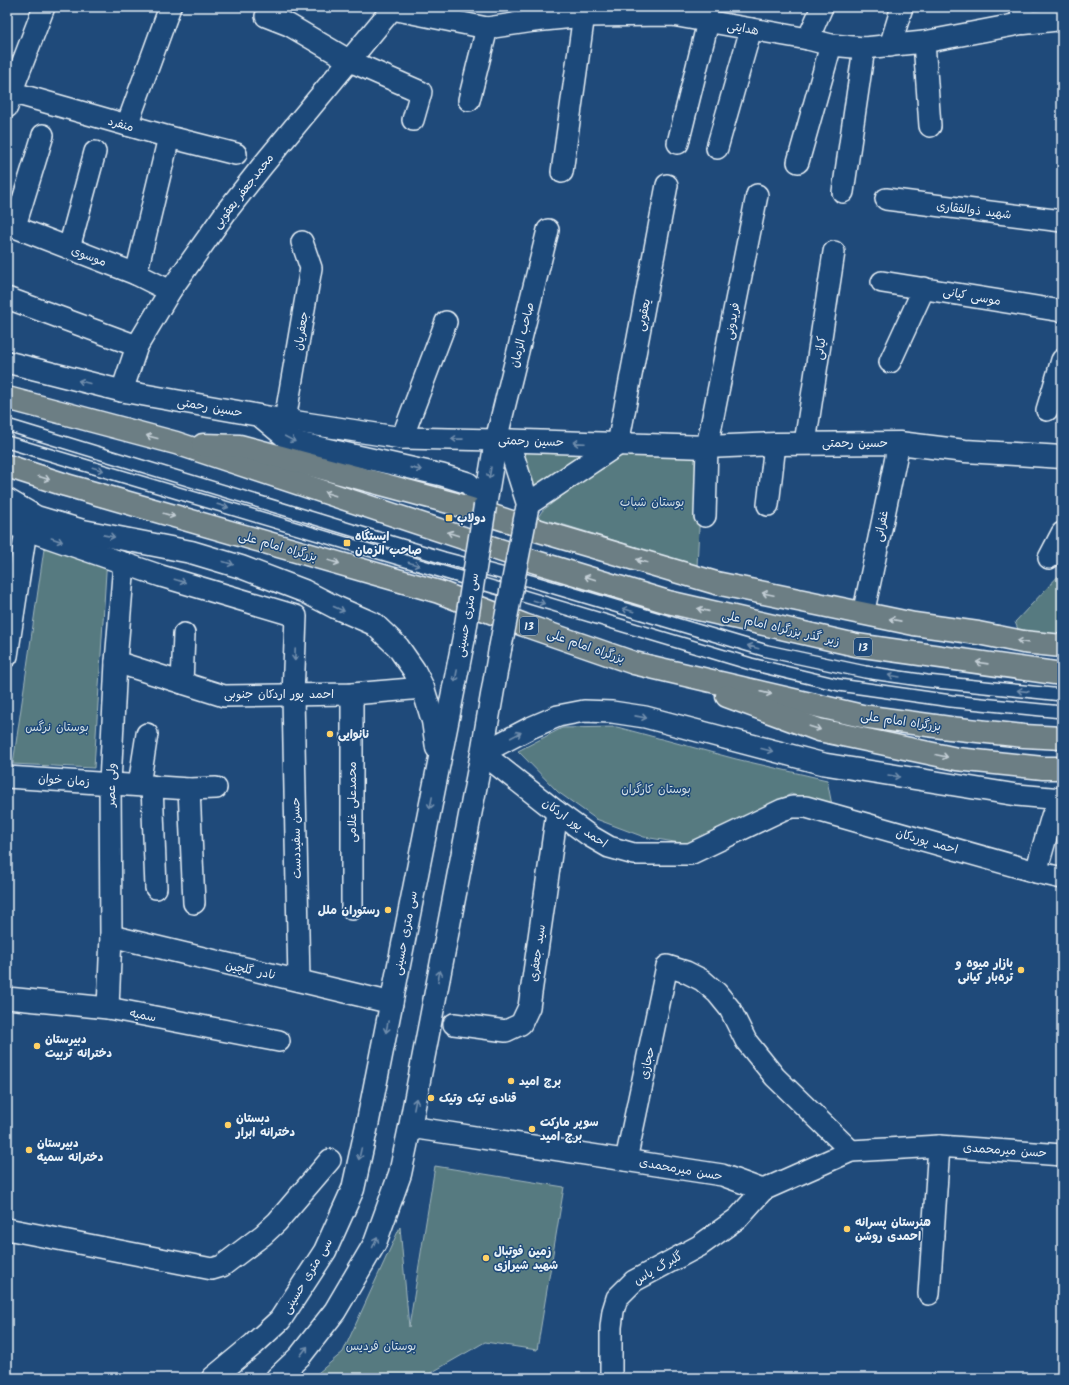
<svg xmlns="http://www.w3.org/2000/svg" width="1069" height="1385" font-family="Kalam,'Playpen Sans Arabic',sans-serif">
	<rect width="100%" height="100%" fill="#1f4a7a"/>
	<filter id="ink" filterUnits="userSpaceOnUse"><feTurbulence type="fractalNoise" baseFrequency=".025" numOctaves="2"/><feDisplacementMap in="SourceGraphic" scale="8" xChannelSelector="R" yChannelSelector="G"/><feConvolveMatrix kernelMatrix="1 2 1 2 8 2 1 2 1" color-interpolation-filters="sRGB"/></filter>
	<g filter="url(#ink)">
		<g fill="#577a80" stroke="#a0b6bc">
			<polygon points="518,451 591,451 533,496"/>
			<polygon points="703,452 697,566 561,524 537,519 542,511 617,454"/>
			<polygon points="46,535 107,556 94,768 13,764"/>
			<polygon points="1062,572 1062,645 1024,644 1015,622"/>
			<polygon points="617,727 736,759 827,780 832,805 791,794 693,845 644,837 596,819 558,792 518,751 562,728"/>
			<polygon points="435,1166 564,1187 537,1350 485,1342 422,1378 312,1378 343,1352 400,1227 409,1327"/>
		</g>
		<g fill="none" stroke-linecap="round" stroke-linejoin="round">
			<defs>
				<g id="lane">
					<polyline points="7,425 444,558 531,581 767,651 865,672 927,681 1062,695"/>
					<polyline points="7,442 751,664 839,685 951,701 1062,712"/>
				</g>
				<g id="street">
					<polyline points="391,7 392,9 487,28 534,21 584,16 672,15 808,39 831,45 864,48 924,42 1024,23"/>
					<polyline points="266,16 289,25 350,61 421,92 413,120"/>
					<polyline points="808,39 822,7"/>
					<polyline points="924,42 930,126"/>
					<polyline points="890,46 902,7"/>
					<polyline points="7,91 169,137 236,154"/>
					<polyline points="469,100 487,28"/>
					<polyline points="7,107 11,93 44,7"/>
					<polyline points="127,125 170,7"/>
					<polyline points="678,143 708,22"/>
					<polyline points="717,148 751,29"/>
					<polyline points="798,162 831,45"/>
					<polyline points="562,172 585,7"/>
					<polyline points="843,192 864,48"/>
					<polyline points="886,199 1062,221"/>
					<polyline points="7,224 136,274 170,291"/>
					<polyline points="15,226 43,135"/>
					<polyline points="69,248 95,152"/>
					<polyline points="136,274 169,137"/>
					<polyline points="882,282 1062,311"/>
					<polyline points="7,298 137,346"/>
					<polyline points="7,362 122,391 285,420 402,438 496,440 548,230"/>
					<polyline points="890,362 924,288"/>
					<polyline points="122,391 137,346 170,291 226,212 263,165 392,9"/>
					<polyline points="1047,410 1062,360"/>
					<polyline points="261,417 290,441 442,475 468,483 486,501"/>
					<polyline points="285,420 311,268 302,242"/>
					<polyline points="402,438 446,322"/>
					<polyline points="805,443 834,252"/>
					<polyline points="618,444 667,185"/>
					<polyline points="768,505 775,444"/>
					<polyline points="705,516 707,447 757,195"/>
					<polyline points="7,523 161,576 296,616 293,696 299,980"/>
					<polyline points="1049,558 1062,533"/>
					<polyline points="864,610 899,443"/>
					<polyline points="7,656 26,530"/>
					<polyline points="116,662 224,696 352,694 423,688"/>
					<polyline points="182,683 184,634"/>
					<polyline points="7,777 189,789 216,788"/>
					<polyline points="139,785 147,734"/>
					<polyline points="152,786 156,888"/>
					<polyline points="189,789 194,903"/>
					<polyline points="1062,799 1017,795 824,764 645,717 612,712 584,711 558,716 530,728 482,753 557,812 590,836 609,847 634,854 690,854 782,810 792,807 806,807 1036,872 1062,878"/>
					<polyline points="1036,872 1052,816"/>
					<polyline points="352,909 352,694"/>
					<polyline points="111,936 392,1003"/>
					<polyline points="7,998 108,1008 279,1041"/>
					<polyline points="108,1008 111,936 110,783 116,662 124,563"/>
					<polyline points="454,1024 506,1031 521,1024 529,1007 557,812"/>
					<polyline points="410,1127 722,1175 763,1190 851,1151 939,1146 1062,1155"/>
					<polyline points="626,1160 667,966 686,972 702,980 717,993 730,1009 746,1041 775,1077 851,1151"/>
					<polyline points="7,1229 212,1269 222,1266 263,1235 277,1222 330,1160"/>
					<polyline points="929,1294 939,1146"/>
					<polyline points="611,1378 611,1327 613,1311 617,1298 634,1281 699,1246 738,1218 763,1190"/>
				</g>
				<g id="secondary">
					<polyline points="1021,7 1024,23 1062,19"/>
					<polyline points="508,441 528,504 526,514"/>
					<polyline points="7,500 36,517 83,531 191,552 241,567 304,591 335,607 374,624 398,647 414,670 423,688 433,721 437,748"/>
					<polyline points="528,504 618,444"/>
					<polyline points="485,506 496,440 707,447 775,444 899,443 965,451 1062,457"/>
					<polyline points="213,1378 254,1344 280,1320 325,1251 353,1189 368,1121 464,637"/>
					<polyline points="277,1378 300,1356 335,1311 375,1243 400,1174 410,1127 482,753 500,649"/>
				</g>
				<g id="highway">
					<polyline points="7,398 176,443 536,562 668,602 856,645 1062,674"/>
					<polyline points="203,445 240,446 452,503 543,532 716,583 914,624 978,633 1023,642 1062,646"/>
					<polyline points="7,466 66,485 439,592 524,625 634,663 862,716 950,728 1024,736 1062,738"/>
					<polyline points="727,696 819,730 957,759 1043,768 1062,768"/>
				</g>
			</defs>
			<use href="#lane" stroke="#e8f1f8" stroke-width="14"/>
			<use href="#street" stroke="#e8f1f8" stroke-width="24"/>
			<use href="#secondary" stroke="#e8f1f8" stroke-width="25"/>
			<use href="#highway" stroke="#e8f1f8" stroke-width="25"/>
			<use href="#lane" stroke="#1f4a7a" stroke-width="11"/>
			<use href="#street" stroke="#1f4a7a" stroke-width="21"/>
			<use href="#secondary" stroke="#1f4a7a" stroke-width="22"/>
			<use href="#highway" stroke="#6c7e84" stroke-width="22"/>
			<defs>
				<g id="secondary-bridge">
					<polyline points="464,637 485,506"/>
					<polyline points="500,649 526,514"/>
				</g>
			</defs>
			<use href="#secondary-bridge" stroke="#e8f1f8" stroke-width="25" stroke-linecap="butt"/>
			<use href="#secondary-bridge" stroke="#1f4a7a" stroke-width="22"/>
		</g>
		<defs><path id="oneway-shaft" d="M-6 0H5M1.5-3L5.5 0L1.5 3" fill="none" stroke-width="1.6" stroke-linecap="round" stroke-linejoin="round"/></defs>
		<g stroke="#6f8dac">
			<use href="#oneway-shaft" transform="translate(84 382) rotate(-166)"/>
			<use href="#oneway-shaft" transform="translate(290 439) rotate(28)"/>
			<use href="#oneway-shaft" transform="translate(457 439) rotate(-179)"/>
			<use href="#oneway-shaft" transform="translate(579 443) rotate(-178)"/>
			<use href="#oneway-shaft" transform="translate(98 469) rotate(17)"/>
			<use href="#oneway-shaft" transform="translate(416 469) rotate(13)"/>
			<use href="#oneway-shaft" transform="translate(490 473) rotate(99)"/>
			<use href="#oneway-shaft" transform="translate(223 506) rotate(16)"/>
			<use href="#oneway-shaft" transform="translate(109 536) rotate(11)"/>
			<use href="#oneway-shaft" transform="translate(57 540) rotate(19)"/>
			<use href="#oneway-shaft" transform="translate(228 563) rotate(17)"/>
			<use href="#oneway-shaft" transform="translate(414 564) rotate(17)"/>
			<use href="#oneway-shaft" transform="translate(180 581) rotate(17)"/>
			<use href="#oneway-shaft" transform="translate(539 602) rotate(17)"/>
			<use href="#oneway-shaft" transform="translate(339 609) rotate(24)"/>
			<use href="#oneway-shaft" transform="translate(628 610) rotate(-163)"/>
			<use href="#oneway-shaft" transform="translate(753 647) rotate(-164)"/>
			<use href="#oneway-shaft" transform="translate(295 655) rotate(92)"/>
			<use href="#oneway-shaft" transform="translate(456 676) rotate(101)"/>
			<use href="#oneway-shaft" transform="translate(894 676) rotate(-171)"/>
			<use href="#oneway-shaft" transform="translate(1023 691) rotate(-174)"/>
			<use href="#oneway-shaft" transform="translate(641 717) rotate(11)"/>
			<use href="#oneway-shaft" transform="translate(516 735) rotate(-28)"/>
			<use href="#oneway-shaft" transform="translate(767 750) rotate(14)"/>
			<use href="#oneway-shaft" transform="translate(894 776) rotate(9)"/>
			<use href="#oneway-shaft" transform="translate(431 803) rotate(101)"/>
			<use href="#oneway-shaft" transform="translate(439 976) rotate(-79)"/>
			<use href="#oneway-shaft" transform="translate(387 1027) rotate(101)"/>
			<use href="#oneway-shaft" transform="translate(415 1104) rotate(-79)"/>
			<use href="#oneway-shaft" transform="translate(360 1154) rotate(103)"/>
			<use href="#oneway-shaft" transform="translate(375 1242) rotate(-66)"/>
			<use href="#oneway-shaft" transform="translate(304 1351) rotate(-52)"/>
		</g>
		<g stroke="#c3ced5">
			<use href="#oneway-shaft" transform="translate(152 437) rotate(-165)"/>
			<use href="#oneway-shaft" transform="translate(44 478) rotate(17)"/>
			<use href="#oneway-shaft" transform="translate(330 494) rotate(-162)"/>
			<use href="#oneway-shaft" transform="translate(169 515) rotate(16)"/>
			<use href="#oneway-shaft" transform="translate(453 534) rotate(-162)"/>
			<use href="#oneway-shaft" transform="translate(642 561) rotate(-164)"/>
			<use href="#oneway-shaft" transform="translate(334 562) rotate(16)"/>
			<use href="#oneway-shaft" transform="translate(590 578) rotate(-163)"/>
			<use href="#oneway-shaft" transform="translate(768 594) rotate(-168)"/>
			<use href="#oneway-shaft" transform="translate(703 610) rotate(-167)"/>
			<use href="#oneway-shaft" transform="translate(895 620) rotate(-169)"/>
			<use href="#oneway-shaft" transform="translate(1023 642) rotate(-171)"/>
			<use href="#oneway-shaft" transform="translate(982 663) rotate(-172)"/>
			<use href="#oneway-shaft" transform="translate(766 693) rotate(13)"/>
			<use href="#oneway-shaft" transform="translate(815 728) rotate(18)"/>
			<use href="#oneway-shaft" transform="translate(942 756) rotate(12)"/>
		</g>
	</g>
	<g fill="#ffd166" stroke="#1f4a7a" stroke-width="1.5">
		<rect x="445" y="514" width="8" height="8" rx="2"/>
		<rect x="343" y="539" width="8" height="8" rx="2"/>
		<circle cx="330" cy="734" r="4"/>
		<circle cx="388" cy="910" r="4"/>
		<circle cx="1021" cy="970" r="4"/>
		<circle cx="37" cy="1046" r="4"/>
		<circle cx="511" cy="1081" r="4"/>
		<circle cx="431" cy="1098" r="4"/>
		<circle cx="228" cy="1125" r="4"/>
		<circle cx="532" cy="1129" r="4"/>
		<circle cx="29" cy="1150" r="4"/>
		<circle cx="847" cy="1229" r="4"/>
		<circle cx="486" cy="1258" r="4"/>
	</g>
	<g text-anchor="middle" stroke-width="3" stroke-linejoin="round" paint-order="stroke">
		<g fill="#1f4a7a" stroke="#acbfd2" stroke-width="1">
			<rect x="520" y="617" width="18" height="18" rx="3"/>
			<rect x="854" y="638" width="18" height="18" rx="3"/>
		</g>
		<g font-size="11" font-weight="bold" fill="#e8f1f8">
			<text x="529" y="630">13</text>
			<text x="863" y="651">13</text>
		</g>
		<g font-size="12" fill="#e8f1f8" stroke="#1f4a7a">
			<text transform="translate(743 28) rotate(10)" y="4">هدایتی</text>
			<text transform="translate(121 124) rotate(16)" y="4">منفرد</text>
			<text transform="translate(243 191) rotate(-52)" y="4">محمدجعفر یعقوبی</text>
			<text transform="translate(974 210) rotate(7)" y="4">شهید ذوالفقاری</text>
			<text transform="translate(89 256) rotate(21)" y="4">موسوی</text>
			<text transform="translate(972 296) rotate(10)" y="4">موسی کیانی</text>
			<text transform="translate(643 315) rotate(-79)" y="4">یعقوبی</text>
			<text transform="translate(732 321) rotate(-79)" y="4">فریدونی</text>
			<text transform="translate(301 331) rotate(-81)" y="4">جعفریان</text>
			<text transform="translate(522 335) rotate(-76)" y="4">صاحب الزمان</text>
			<text transform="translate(820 348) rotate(-82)" y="4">کیانی</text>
			<text transform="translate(210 407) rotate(10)" y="4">حسین رحمتی</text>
			<text transform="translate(531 441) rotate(2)" y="4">حسین رحمتی</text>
			<text x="855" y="447">حسین رحمتی</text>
			<text transform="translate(881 526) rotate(-78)" y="4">غفرانی</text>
			<text transform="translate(278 546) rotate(16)" y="4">بزرگراه امام علی</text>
			<text transform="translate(467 615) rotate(-80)" y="4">سی متری حسینی</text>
			<text transform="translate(781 628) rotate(13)" y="4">زیر گذر بزرگراه امام علی</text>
			<text transform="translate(586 646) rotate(19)" y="4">بزرگراه امام علی</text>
			<text x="279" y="698">احمد پور اردکان جنوبی</text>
			<text transform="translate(901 721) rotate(8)" y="4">بزرگراه امام علی</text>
			<text transform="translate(64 780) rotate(4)" y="4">زمان خوان</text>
			<text transform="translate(111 785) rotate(-89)" y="4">ولی عصر</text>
			<text transform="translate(352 802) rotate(-90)" y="4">محمدعلی غلامی</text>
			<text transform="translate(575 823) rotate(35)" y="4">احمد پور اردکان</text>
			<text transform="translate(296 838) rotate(-91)" y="4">حسن سفیددست</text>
			<text transform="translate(927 841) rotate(16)" y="4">احمد پوردکان</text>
			<text transform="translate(405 933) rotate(-79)" y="4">سی متری حسینی</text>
			<text transform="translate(537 953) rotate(-82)" y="4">سید جعفری</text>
			<text transform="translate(251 970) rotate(12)" y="4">نادر گلچین</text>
			<text transform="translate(143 1015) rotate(11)" y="4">سمیه</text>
			<text transform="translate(647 1063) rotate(-78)" y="4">حجازی</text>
			<text transform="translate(1005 1150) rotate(4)" y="4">حسن میرمحمدی</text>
			<text transform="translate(681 1169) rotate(10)" y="4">حسن میرمحمدی</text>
			<text transform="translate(658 1268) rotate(-30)" y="4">گلبرگ یاس</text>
			<text transform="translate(307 1276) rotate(-59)" y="4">سی متری حسینی</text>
		</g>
		<g font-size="12" fill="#d2dfe6" stroke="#1f4a7a">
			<text x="652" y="506">بوستان شباب</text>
			<text x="57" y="731">بوستان نرگس</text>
			<text x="656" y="793">بوستان کارگران</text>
			<text x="381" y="1350">بوستان فردیس</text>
		</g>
		<g font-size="12" font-weight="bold" fill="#e8f1f8" stroke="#1f4a7a" text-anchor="start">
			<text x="457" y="522">دولاب</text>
			<text x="355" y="540">ایستگاه<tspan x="355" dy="14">صاحب الزمان</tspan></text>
			<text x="338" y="738">نانوایی</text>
			<text x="380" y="914" text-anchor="end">رستوران ملل</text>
			<text x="1013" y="967" text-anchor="end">بازار میوه و<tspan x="1013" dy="14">تره‌بار کیانی</tspan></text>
			<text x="45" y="1043">دبیرستان<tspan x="45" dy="14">دخترانه تربیت</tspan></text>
			<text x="519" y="1085">برج امید</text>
			<text x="439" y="1102">قنادی تیک وتیک</text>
			<text x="236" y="1122">دبستان<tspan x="236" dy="14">دخترانه ابرار</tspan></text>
			<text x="540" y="1126">سوپر مارکت<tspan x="540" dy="14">برج امید</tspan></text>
			<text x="37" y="1147">دبیرستان<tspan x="37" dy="14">دخترانه سمیه</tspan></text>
			<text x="855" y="1226">هنرستان پسرانه<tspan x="855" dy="14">احمدی روشن</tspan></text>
			<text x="494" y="1255">زمین فوتبال<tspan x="494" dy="14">شهید شیرازی</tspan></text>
		</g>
	</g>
	<rect width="1069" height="1385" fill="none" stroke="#1f4a7a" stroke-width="24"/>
	<rect x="12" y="12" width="1045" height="1361" fill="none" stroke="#e8f1f8" stroke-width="1.5" filter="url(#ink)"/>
</svg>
